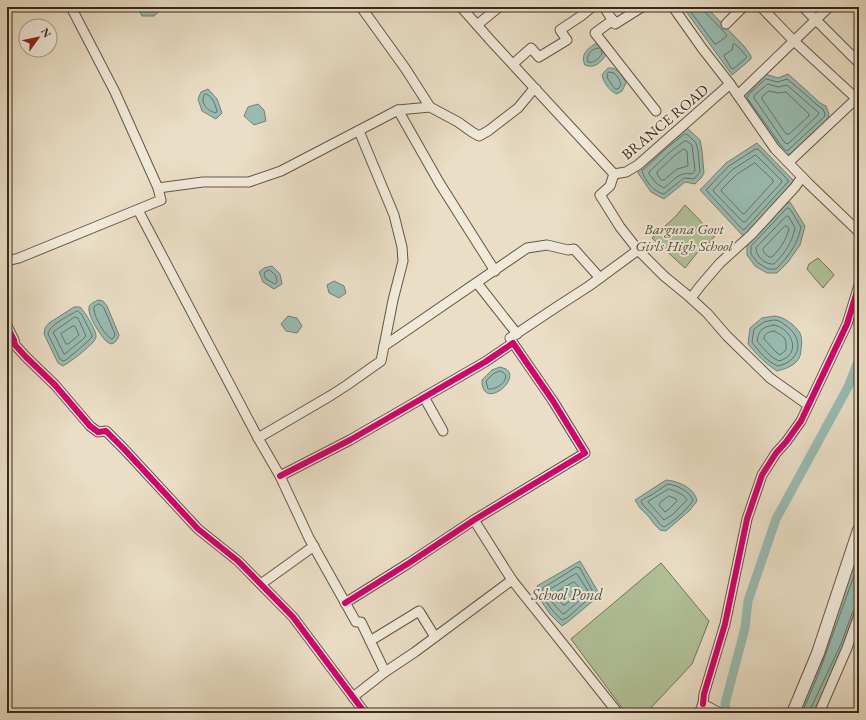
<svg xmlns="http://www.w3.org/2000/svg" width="866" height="720" font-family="'EB Garamond',serif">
	<rect width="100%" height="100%" fill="#eadec6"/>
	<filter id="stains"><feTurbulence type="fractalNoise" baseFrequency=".005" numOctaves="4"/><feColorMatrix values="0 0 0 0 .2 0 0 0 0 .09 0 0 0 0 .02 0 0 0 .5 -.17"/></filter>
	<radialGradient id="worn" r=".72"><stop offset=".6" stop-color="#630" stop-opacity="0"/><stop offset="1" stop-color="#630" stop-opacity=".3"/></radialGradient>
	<g fill="#b1c299" stroke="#74755a">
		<polygon points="685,205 715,236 709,243 697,253 685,268 652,238 676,216"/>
		<polygon points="818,258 829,269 834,275 827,283 823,288 807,269 809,264"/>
		<polygon points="661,563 709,621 692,664 646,713 626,713 571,639"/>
	</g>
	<g fill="#98bcb2" stroke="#728176">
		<polygon points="137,7 164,7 154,16 142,16"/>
		<polygon points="683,7 706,7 744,46 751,56 751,59 732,75"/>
		<path d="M595,44H602L605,47L606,55C601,62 595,69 585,65C580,55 587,49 595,44Z"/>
		<path d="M608,68C608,68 615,68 615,69C620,71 624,79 626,83L622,91L617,94C609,91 604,83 602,75L605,71Z"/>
		<polygon points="765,74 778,78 788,74 806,90 820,103 826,106 829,114 828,119 790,154 785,155 743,99 743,95"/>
		<polygon points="208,89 217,99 222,113 216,119 202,111 198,99 201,92"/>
		<polygon points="258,104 264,110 266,121 254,125 244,116 248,107"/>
		<polygon points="687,128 700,140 702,151 704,173 701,178 695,184 685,182 664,199 651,192 638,173 638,169 664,145"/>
		<polygon points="757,143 795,182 744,237 700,190 726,163"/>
		<polygon points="790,202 805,226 800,245 788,262 777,273 767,273 755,266 747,255 747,244 783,206"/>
		<polygon points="272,266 280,274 282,284 274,289 263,282 259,272 264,268"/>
		<polygon points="334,281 344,286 346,293 339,298 329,293 327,285"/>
		<path d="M98,300L103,301L107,306L119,335C118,339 116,342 112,344C109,343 108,343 106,341C101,336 87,315 89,307C90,303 95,302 98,300Z"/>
		<path d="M74,307H80C85,312 97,331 96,337C95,344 70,362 63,366L58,363L44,334L45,328L49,323Z"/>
		<polygon points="288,316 297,318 302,326 297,333 286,331 281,324"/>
		<path d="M774,316C783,316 795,325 800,333C802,338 802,344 801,349C801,353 800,358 797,361C792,367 784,369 777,371C765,363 757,355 748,344L750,328L762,318Z"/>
		<path d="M500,367C502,368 504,368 506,369C520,378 492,403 484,390C482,387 482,383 482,380L492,370Z"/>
		<path d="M666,480C678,481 695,488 697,501L690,510L666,531L660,530L655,525L649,517L640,508L635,500Z"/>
		<polygon points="859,552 859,607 845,645 813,713 798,713"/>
		<polygon points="580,561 600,595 569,621 562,626 550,614 539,598 537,586"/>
	</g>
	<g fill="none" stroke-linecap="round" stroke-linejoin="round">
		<g stroke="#687267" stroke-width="1">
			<polyline points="687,7 714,43 716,44 723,39 726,37 727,35 704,11 703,7"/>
			<polygon points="735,44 740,49 747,57 744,60 733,69 731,68 724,56 724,55 732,50 733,45"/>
			<path d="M600,48C592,48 586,54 588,62C594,64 599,58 602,54L601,50"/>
			<polygon points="609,72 614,73 619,79 621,84 619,88 618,89 615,89 608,79 607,75"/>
			<polygon points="766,79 778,82 787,79 804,93 817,105 823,109 825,114 824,117 787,151 783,148 747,98 749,94"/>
			<polygon points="768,84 778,87 787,85 819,113 818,115 788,144 785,143 754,98 754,96"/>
			<polygon points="769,91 778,93 786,92 809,114 809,116 789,134 786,134 762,99 762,97"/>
			<path d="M206,94C213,97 215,104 217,111L216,113C208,111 200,104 204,95Z"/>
			<path d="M685,134L688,135L696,143L698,151L700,172L694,179L686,178H684L664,194C654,192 645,181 642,171L667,148Z"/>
			<path d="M685,141H687L692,145L695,170L694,172L692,174C679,171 673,181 664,188L657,184L649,174V172L670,152Z"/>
			<polygon points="684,149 687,151 688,166 677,169 664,180 661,180 657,174 657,172 674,156"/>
			<polygon points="756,149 758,149 788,180 788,182 745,229 743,230 706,190 729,166"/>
			<polygon points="756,155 781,180 782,182 745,222 743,222 714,192 713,190 732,170"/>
			<polygon points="755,163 773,180 773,182 745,213 743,214 722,192 721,190 736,175"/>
			<path d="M788,208L790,209L801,227C797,245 789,256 776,269H768L758,263L751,254V246L786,209Z"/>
			<path d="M787,216L789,217L795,228C792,243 785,253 774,264C766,265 756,257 756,248Z"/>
			<path d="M785,226H787L789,229C786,240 780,249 772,257C768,258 763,253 763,249Z"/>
			<polygon points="270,270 276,276 277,282 275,284 266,279 264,275 265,272"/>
			<path d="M99,304L101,305L104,308L115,334L114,337L112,339C105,336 92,314 94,307Z"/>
			<path d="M78,311L82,315L92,335V337L85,344L66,360L63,361L60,359L48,334C49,325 67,317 75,312Z"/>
			<polygon points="75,317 78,318 86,336 82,340 66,353 64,354 53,332 56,330"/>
			<path d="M774,320C778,320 782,322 785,325C805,338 801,361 778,366C768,362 759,352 752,342L754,329L764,322Z"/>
			<path d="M774,325C793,329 802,355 779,361C770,357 763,348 757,341C759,329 763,327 774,325Z"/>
			<polygon points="73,326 75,326 79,335 68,344 66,344 61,334"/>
			<path d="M774,331C784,336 787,338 786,350L780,355L777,353L764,339C764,333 769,332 774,331Z"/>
			<path d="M500,371C514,375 500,390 488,389L486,381L493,374Z"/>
			<path d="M668,484C677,485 689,491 693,500C688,509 673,522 664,527C658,524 657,519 652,514C648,509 643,507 641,501L642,500L653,494Z"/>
			<path d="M669,489C675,491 684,494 687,500L672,515L664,520L648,502Z"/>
			<polygon points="669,496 676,499 677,501 668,510 665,512 659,505 659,504"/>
			<path d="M577,567L580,568L594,594L567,618L562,620C553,612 543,601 542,589Z"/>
			<path d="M577,574L588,591V593L565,613L563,614C557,608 548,599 547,591L575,574Z"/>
			<path d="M574,582C577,583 580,589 580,592L565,605H563L555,595V593Z"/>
			<polyline points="802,713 818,675 859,562"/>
			<polyline points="810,713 810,710 841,644 853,611 856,609 859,608"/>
		</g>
		<polyline stroke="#98bcb2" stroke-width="9" points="727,713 725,704 745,628 748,601 776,519 848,387 859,359"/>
		<defs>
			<g id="minor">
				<polyline points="361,7 405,68 430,107"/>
				<polyline points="461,7 492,42 614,174"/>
				<polyline points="604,7 615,24 642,7"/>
				<polyline points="673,7 702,48 730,84 775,149 809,184 859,232"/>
				<polyline points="761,7 794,41 859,101"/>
				<polyline points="803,7 859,63"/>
				<polyline points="613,20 595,33 656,111"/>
				<polyline points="726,24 743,7"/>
				<polyline points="477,25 499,7"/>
				<polyline points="513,64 531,48 539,57 567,40 560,30 581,16 592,7"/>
				<polyline points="738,95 829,7"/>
				<polyline points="398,110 440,184 495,271"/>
				<polyline points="359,131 394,215 402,247 403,261 393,300 384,346"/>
				<polyline points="789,162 859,96"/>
				<polyline points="614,174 610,186 600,195 620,227 638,250 664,276 686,294 707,313 727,336 770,378 808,405"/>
				<polyline points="614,174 626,172 638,165 730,84"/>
				<polyline points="158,188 203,182 249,182 281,171 398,110 430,107 458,122 472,132 479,136 488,131 518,108 532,91 536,89"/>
				<polyline points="138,210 258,438 280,476 309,538 356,622 361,622 385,672"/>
				<polyline points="7,261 19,258 161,200 158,188 115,92 71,7"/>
				<polyline points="477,283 517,334"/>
				<polyline points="691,298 701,285 720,263 751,235 795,187 802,177"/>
				<polyline points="7,326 14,340 15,345 26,357 55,385 90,426 98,432 106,431 124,449 198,529 238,561 293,617 365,713"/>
				<polyline points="513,343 510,338 555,308 589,286 638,250"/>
				<polyline points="424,397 443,431"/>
				<polyline points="258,438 330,396 347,385 381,361 384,346 527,248 547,245 568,250 574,249 600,278"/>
				<polyline points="280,476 350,440 485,362 513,343 553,401 585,453 474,520 409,563 345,603"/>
				<polyline points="512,580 618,713"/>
				<polyline points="261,584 314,546"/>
				<polyline points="370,641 419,611 435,637"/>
				<polyline points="353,697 385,672 415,652 512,580 474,520"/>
				<polyline points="703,704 704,694 725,624 747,519 762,475 776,453 786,442 801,421 847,324 859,285"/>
				<polyline points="699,713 703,704 720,713"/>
				<polyline points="819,713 847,648 859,615"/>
			</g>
			<polyline id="tertiary" points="793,713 818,653 859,530"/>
		</defs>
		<use href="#minor" stroke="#645646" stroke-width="11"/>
		<use href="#tertiary" stroke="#645646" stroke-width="14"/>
		<use href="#minor" stroke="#f1eada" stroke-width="9"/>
		<use href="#tertiary" stroke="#f1eada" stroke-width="12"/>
		<defs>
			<g id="cycleway">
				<polyline points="7,326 14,340 15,345 26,357 55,385 90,426 98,432 106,431 124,449 198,529 238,561 293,617 365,713"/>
				<polyline points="280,476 350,440 485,362 513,343 553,401 585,453 474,520 409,563 345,603"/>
				<polyline points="703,704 704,694 725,624 747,519 762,475 776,453 786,442 801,421 847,324 859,285"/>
			</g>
		</defs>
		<use href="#cycleway" stroke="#f1eada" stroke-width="8"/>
		<use href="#cycleway" stroke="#d6006c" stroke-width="6"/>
	</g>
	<g text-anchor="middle" stroke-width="4" stroke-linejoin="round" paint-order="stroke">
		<g font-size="15" fill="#38281c" stroke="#f1eada">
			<text transform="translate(665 122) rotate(-40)" y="5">BRANCE ROAD</text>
		</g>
		<g font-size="15" font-style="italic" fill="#564e3b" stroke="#f1eada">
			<text x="684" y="234">Barguna Govt<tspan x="684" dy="17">Girls High School</tspan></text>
		</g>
		<g font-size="16" font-style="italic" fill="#504d42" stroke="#f1eada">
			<text x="567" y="600">School Pond</text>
		</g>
	</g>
	<rect width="866" height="720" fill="none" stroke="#eadec6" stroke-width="24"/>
	<rect x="8" y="8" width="850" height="704" fill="none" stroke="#38281c" stroke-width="2"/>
	<rect x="12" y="12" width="842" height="696" fill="none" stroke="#38281c"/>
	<g transform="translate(38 38) rotate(57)"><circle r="19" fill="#f1eada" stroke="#a79c8e"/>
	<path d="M0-3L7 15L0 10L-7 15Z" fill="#8f2418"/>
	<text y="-6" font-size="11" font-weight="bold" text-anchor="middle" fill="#38281c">N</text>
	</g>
	<rect width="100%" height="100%" filter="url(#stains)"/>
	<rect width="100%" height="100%" fill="url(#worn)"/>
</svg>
